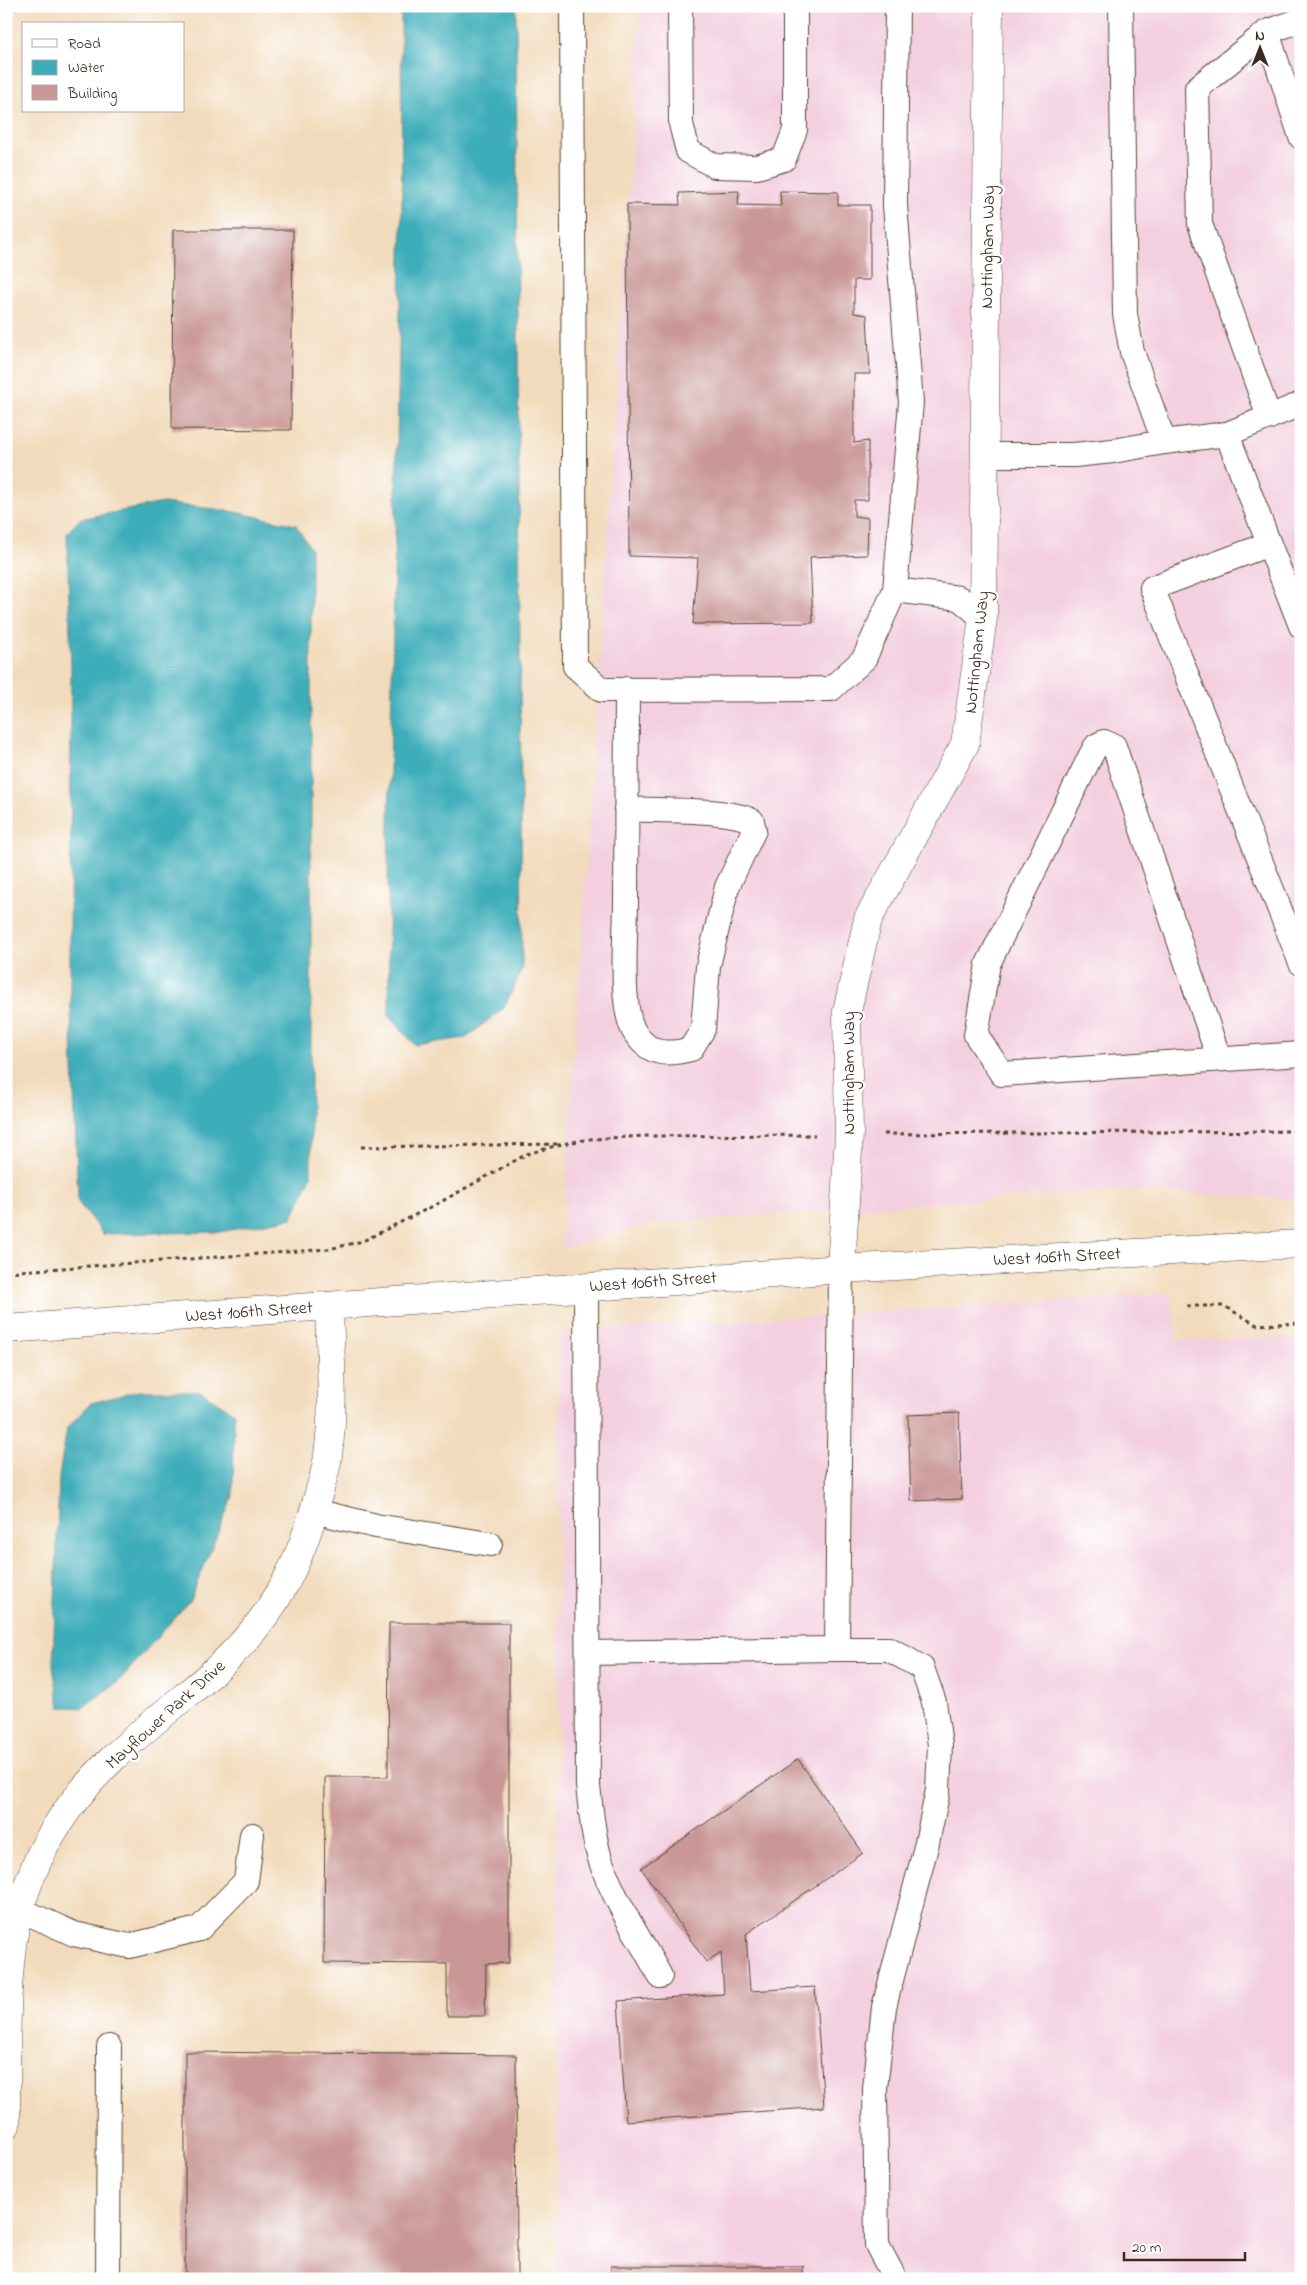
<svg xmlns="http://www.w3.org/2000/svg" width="1307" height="2285" font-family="'Indie Flower',sans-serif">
	<rect width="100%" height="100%" fill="#fff"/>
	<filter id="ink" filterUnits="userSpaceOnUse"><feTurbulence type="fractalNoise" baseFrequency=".02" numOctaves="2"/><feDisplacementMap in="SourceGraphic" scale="10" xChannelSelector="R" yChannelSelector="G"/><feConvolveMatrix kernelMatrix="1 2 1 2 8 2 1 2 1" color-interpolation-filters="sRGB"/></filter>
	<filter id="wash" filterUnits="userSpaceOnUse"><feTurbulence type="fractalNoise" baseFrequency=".0096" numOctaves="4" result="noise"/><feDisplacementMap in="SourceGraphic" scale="20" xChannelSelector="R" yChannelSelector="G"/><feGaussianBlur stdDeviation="1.12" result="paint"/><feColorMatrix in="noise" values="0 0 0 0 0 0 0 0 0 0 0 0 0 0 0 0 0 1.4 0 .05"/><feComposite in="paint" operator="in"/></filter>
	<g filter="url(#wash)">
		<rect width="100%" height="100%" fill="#f2dbbc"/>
		<g fill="#f3cfdf">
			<polygon points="641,6 1301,6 1301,1200 1129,1190 653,1223 562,1248"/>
			<polygon points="1170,1293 1178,1340 1301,1337 1301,2279 557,2279 559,1332"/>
		</g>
		<g fill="#3dadba" stroke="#3c6c6c">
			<polygon points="401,6 516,6 522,969 504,1008 466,1038 415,1045 389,1016 388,867 402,210"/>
			<polygon points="163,503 230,511 296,525 311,549 311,1177 292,1218 220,1232 103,1234 78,1202 70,983 71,667 67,533 80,519"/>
			<polygon points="139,1391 200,1391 234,1413 233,1496 190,1600 119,1681 82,1708 60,1707 53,1667 59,1476 67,1428 91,1403"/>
		</g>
		<g id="blocks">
			<g fill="#c99796">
				<polygon points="739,191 738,205 781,206 780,191 838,192 838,205 870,205 870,280 854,280 854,313 867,315 870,374 854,374 854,443 868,441 868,500 854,500 854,516 868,518 867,555 810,557 813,623 693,624 698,558 629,556 627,204 680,205 679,193"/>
				<polygon points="173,230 293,230 291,430 172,429"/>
				<polygon points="959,1413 962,1499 911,1501 908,1415"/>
				<polygon points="389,1623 509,1623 509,1963 486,1964 485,2016 447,2016 447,1964 324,1963 325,1777 388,1777"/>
				<polygon points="798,1759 863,1853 746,1934 750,1991 815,1987 824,2107 626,2121 618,2001 724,1994 721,1952 706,1962 641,1868"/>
				<polygon points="185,2052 516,2055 517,2279 185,2279"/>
				<rect x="611" y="2266" width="192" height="13"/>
			</g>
		</g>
	</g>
	<g filter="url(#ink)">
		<use href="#blocks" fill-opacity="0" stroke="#564536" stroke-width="1"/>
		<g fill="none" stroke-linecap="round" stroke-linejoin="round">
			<defs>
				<g id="service">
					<polyline points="572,6 575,666 602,690 831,689 864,659 895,590 959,598 983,618"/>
					<polyline points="680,6 681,124 688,151 715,166 757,167 784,159 795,130 795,6"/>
					<polyline points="1121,6 1125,314 1132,352 1164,442"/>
					<polyline points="1267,32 1301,137"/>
					<polyline points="1269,417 1200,224 1197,88 1267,32 1301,20"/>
					<polyline points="1227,434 1269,544 1152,588 1301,963"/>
					<polyline points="985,455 1074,455 1113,451 1164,442 1227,434 1301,404"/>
					<polyline points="1269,544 1301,626"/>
					<polyline points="895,590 911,402 895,205 897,6"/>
					<path d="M626,809C658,811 727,808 752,821L754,830L727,887L708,966L703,1029L691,1049C668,1055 650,1056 635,1033C619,1009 626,932 626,902C626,831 627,760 627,689"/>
					<polyline points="1219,1059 1114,746 1104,742 1096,746 1091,755 988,964 976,1035 1002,1074 1301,1054"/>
					<path d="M586,1286L588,1786C591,1811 593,1838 601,1862C615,1902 640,1939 660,1976"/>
					<polyline points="314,1511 376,1526 490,1544"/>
					<polyline points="837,1649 889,1649 922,1668 934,1702 940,1745 938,1790 927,1843 884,2007 875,2089 877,2245 895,2279"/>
					<polyline points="588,1653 837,1649 841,1269"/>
					<polyline points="21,1910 74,1934 129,1946 199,1929 246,1881 252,1835"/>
					<polyline points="108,2279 109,2047"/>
				</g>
				<g id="minor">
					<polyline points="841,1269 849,1134 847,1011 868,919 965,744 983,618 989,6"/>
					<path d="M6,2125C7,2064 4,2000 13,1939C18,1905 36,1859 54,1830C90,1770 149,1726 202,1682C266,1627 297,1577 318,1496C322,1482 327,1468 328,1455C335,1406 330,1355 329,1306"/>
				</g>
				<polyline id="tertiary" points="6,1329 841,1269 1301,1244"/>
			</defs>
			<use href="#service" stroke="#564536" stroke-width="26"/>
			<use href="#minor" stroke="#564536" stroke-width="29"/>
			<use href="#tertiary" stroke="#564536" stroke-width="29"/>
			<g stroke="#564536" stroke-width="3" stroke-dasharray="4 4" stroke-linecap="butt">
				<polyline points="884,1134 1301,1131"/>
				<polyline points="361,1147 558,1144"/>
				<polyline points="6,1272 329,1249 363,1241 437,1204 527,1154 562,1144 590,1139 647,1136 815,1135"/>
				<polyline points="1187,1306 1224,1306 1257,1325 1301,1323"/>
			</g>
			<use href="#service" stroke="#fff" stroke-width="24"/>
			<use href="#minor" stroke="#fff" stroke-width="28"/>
			<use href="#tertiary" stroke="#fff" stroke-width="28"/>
		</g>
	</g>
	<g text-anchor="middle" stroke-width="4.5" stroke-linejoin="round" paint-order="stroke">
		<g font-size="18" fill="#3b2a1e" stroke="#fff">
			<text transform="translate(987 247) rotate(-89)" y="6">Nottingham Way</text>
			<text transform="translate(976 652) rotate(-84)" y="6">Nottingham Way</text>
			<text transform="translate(848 1073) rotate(-90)" y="6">Nottingham Way</text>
			<text transform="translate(1057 1256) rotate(-3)" y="6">West 106th Street</text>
			<text transform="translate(653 1281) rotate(-4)" y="6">West 106th Street</text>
			<text transform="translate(249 1311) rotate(-4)" y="6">West 106th Street</text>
			<text transform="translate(165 1714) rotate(-42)" y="6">Mayflower Park Drive</text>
		</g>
	</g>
	<rect width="1307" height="2285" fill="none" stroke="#fff" stroke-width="25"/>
	<rect x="22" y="22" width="162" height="90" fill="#ffffff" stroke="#b1aaa5"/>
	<rect x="32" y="39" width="25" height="8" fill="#ffffff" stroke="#b1aaa5"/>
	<text x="68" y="48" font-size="15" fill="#3b2a1e">Road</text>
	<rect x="32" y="60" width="25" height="15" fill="#3dadba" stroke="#b1aaa5"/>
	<text x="68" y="72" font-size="15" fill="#3b2a1e">Water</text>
	<rect x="32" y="85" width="25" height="15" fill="#c99796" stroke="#b1aaa5"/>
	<text x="68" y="98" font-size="15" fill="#3b2a1e">Building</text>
	<g transform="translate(1260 48)" stroke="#ffffff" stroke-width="4" paint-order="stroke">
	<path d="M0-4L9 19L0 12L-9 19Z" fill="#3b2a1e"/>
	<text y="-8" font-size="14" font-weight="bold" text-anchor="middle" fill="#3b2a1e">N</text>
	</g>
	<path d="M1124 2252v8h121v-8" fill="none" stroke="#3b2a1e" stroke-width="2.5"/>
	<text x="1132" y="2252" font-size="15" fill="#3b2a1e" stroke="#ffffff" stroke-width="4" paint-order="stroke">20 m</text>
</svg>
